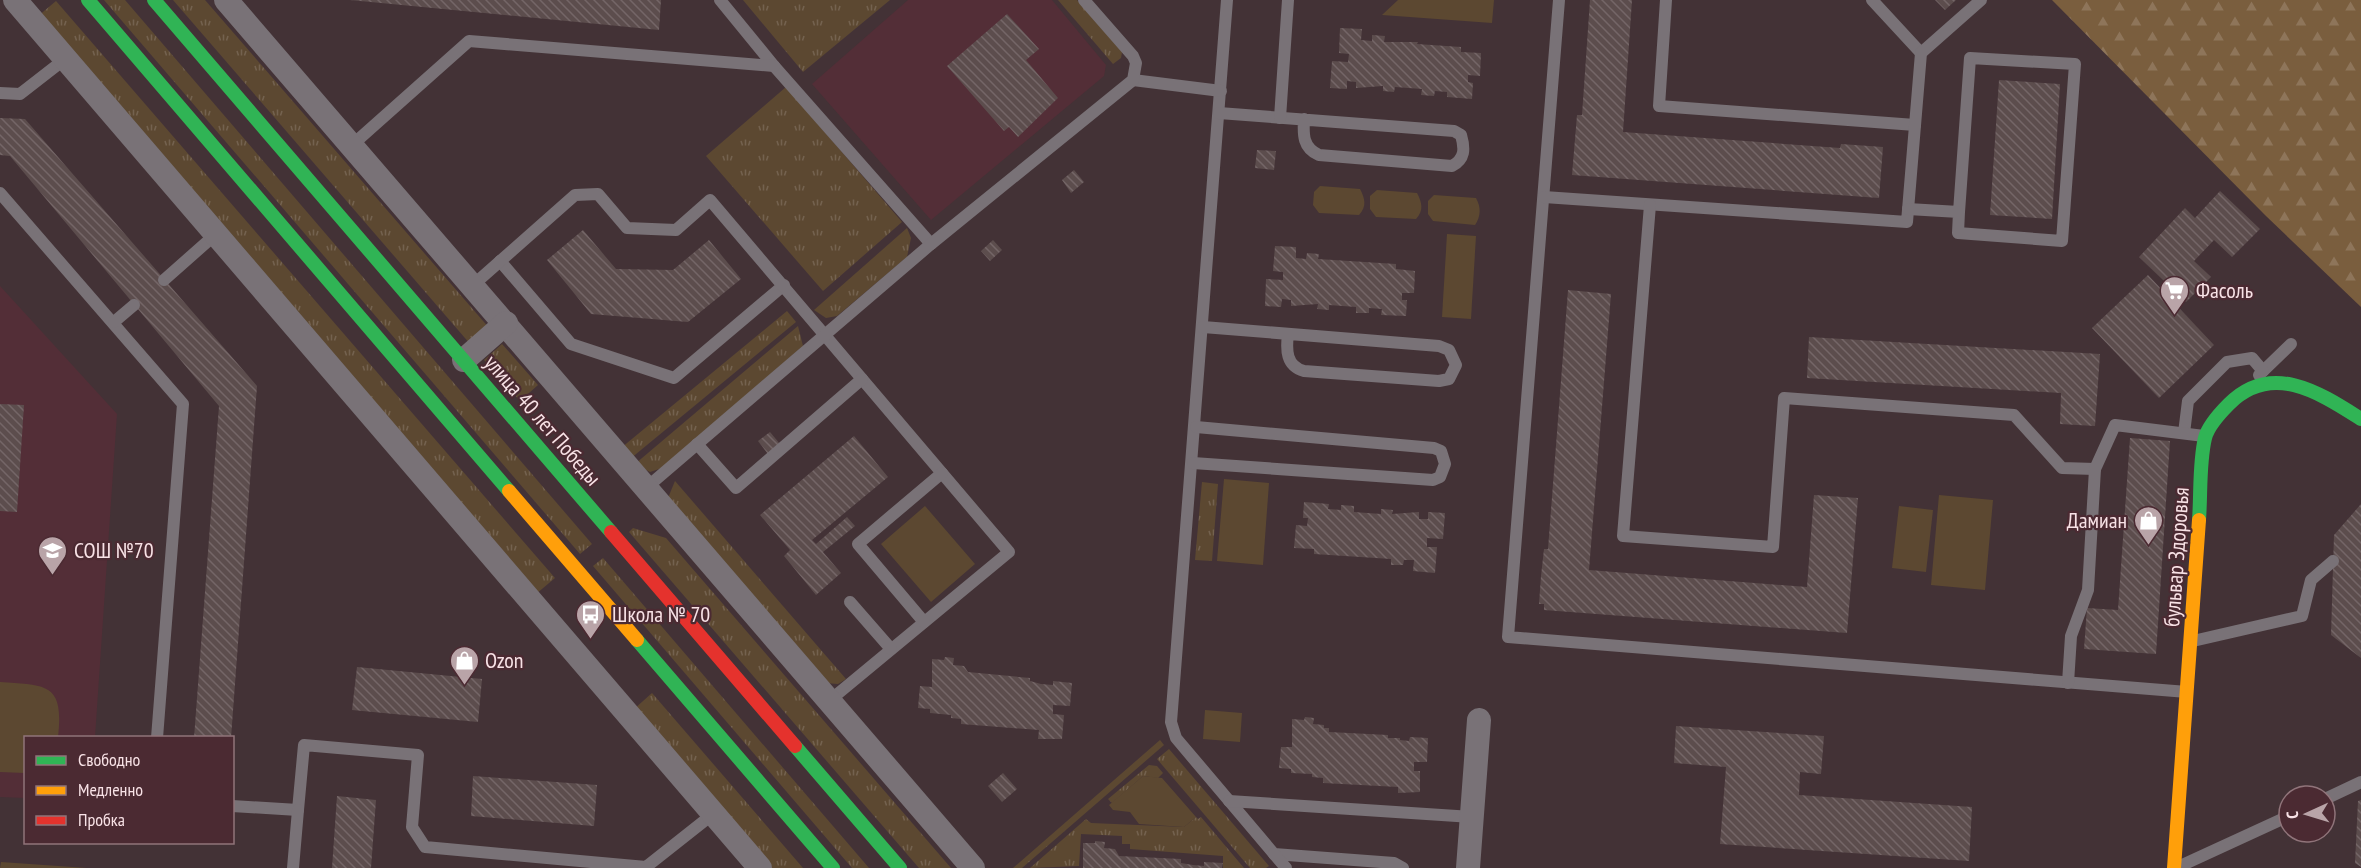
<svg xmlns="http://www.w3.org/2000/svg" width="2361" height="868" font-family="'PT Sans Narrow',sans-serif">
	<defs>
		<pattern id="grass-tufts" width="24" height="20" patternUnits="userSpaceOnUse" patternTransform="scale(1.5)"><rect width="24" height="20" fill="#5c4831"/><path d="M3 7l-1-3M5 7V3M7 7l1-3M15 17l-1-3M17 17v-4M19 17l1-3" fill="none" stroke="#74624f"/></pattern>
		<pattern id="forest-firs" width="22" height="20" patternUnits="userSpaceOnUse" patternTransform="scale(1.5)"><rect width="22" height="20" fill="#7a5e3e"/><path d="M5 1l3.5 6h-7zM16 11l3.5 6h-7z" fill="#8e755a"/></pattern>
		<pattern id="building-back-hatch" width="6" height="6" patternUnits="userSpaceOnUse" patternTransform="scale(1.5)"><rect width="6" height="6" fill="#5c4d4d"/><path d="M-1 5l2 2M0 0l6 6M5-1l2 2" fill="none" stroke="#746667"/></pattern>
	</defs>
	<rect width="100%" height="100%" fill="#433236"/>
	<g fill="#532e37">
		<polygon points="908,0 1052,0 1106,65 1104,76 931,220 812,84"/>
		<polygon points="0,286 117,414 95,737 26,738 25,798 0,797"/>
	</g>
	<g fill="url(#grass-tufts)">
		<polygon points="104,0 125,0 592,544 580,554"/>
		<polygon points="173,0 205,0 490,329 471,345"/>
		<polygon points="743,0 890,0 803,72"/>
		<polygon points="1058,0 1077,0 1122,52 1121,58 1113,64"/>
		<polygon points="56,1 555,578 536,594 37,17"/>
		<polygon points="786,87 902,222 823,291 706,156"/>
		<polygon points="907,228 911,238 907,257 837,316 826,318 814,310"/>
		<polygon points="787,311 796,322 630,459 621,448"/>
		<polygon points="798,326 803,346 662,468 650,472 635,464"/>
		<polygon points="502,344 538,385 520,401 484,360"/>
		<polygon points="675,481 846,679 838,684 826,683 668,498"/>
		<polygon points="1202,482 1218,484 1212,561 1195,560"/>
		<polygon points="633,528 666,538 951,868 919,868 629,532"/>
		<polygon points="603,558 869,868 852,868 593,566"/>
		<polygon points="652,693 803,868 769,868 633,710"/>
		<polygon points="1160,740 1164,745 1022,868 1013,868"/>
		<polygon points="1169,749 1269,866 1266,868 1250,868 1157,759"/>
		<polygon points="1149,765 1157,766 1163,773 1158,778 1143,776 1112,803 1108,799"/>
		<polygon points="1196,817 1198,819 1201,817 1244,868 1223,868 1223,856 1130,849 1130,844 1122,844 1122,836 1081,834 1079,866 1030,868 1086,819 1091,823 1184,827"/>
	</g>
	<polygon fill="url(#forest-firs)" points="2052,0 2361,0 2361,307 2266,216"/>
	<g fill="#5c4831">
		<polygon points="1398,0 1494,0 1492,23 1382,15"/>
		<path d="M1320,186L1360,189C1365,199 1367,206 1359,215L1319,213L1313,205L1314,192Z"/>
		<path d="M1377,190L1417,193C1422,203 1424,210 1416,219L1376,217L1370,209V196Z"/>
		<path d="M1434,195L1476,198C1481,207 1481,216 1475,225L1433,221L1428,214V201Z"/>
		<polygon points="1447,234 1476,236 1471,319 1442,317"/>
		<polygon points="1224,479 1269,483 1263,565 1217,561"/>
		<polygon points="1939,495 1993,500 1985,590 1931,585"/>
		<polygon points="925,506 975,564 931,602 881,544"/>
		<polygon points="1899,506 1933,510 1926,572 1892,568"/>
		<path d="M0,682C48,685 64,684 58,737L26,738L25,773L0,772Z"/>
		<polygon points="1205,710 1242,713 1240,742 1203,739"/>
		<polygon points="1143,776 1162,778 1196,817 1184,827 1139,824 1130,812 1113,810 1109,805"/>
		<polygon points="1,862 87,868 0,868"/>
	</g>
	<g fill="url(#building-back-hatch)">
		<polygon points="350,0 661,0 659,30"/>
		<polygon points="1590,0 1632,0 1623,132 1840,148 1841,144 1883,147 1879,198 1572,175 1577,115 1582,115"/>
		<polygon points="1935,0 1956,0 1945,10"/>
		<polygon points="1007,14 1039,49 1026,60 1058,98 1018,137 1009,127 1004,131 947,66"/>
		<polygon points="1340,28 1362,29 1361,40 1372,41 1372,35 1385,36 1384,42 1418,42 1417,44 1461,47 1461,52 1481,53 1480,76 1468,75 1468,82 1473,83 1472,99 1447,97 1447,92 1435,91 1434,96 1421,95 1422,89 1395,87 1394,92 1383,91 1383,86 1356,88 1356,82 1347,81 1347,89 1330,88 1332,61 1348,62 1349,54 1339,53"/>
		<polygon points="1999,80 2060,84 2052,219 1990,215"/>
		<polygon points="0,118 25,119 257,386 231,738 194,738 219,406 10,156 0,155"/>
		<polygon points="1257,150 1276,151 1274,170 1255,168"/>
		<polygon points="1074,170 1084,182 1071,193 1062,180"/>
		<polygon points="2220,191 2260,229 2232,257 2214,240 2194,261 2211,277 2186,302 2139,257 2185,208 2195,218"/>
		<polygon points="583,230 616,269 673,270 709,240 741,279 688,322 591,314 547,260"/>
		<polygon points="993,240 1002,250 990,261 981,251"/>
		<polygon points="1275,246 1296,247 1296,258 1306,259 1307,253 1319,254 1318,259 1396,264 1396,269 1415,271 1414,293 1402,293 1402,300 1407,300 1406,316 1381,315 1382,309 1369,308 1369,313 1356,313 1356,307 1329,305 1329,310 1317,309 1318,304 1291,306 1291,300 1282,299 1281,307 1265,306 1266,279 1283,280 1283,272 1273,271"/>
		<polygon points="2148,275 2214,345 2159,398 2092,328"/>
		<polygon points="1568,290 1611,294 1589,570 1807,587 1814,495 1858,498 1847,633 1544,610 1544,604 1539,604 1541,576 1544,549 1548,549"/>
		<polygon points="1809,337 2100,354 2095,426 2060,424 2061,393 1807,378"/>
		<polygon points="0,404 24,405 17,512 0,511"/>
		<polygon points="770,432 780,444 768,454 758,441"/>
		<polygon points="854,436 888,477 812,540 816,544 847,517 855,526 823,552 841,573 816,595 784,556 790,550 760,515"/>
		<polygon points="2130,438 2170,441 2156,654 2084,649 2087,608 2118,610"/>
		<polygon points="1304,502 1329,504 1328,509 1341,510 1341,505 1354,506 1354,512 1381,514 1381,509 1393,510 1392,514 1419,512 1419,519 1428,519 1428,512 1445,513 1443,539 1427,538 1427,547 1437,547 1435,573 1413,571 1414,560 1404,560 1403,565 1391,565 1391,559 1314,554 1314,549 1294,548 1296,525 1307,526 1308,518 1303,518"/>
		<polygon points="2361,504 2361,658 2331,635 2334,535"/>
		<polygon points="945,657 954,658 953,665 964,666 968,672 1030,678 1030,681 1041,684 1053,685 1053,681 1072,683 1070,706 1053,705 1053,714 1064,715 1062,739 1038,739 1039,730 961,724 961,719 951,718 951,715 930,713 930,709 918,708 920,686 932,687 932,659 944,660"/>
		<polygon points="357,667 482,679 478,722 352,710"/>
		<polygon points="1305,717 1314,718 1313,724 1324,725 1324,728 1329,728 1329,732 1388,735 1388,738 1400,738 1400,740 1409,741 1410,737 1428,738 1427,762 1414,762 1414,771 1420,771 1420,792 1398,793 1398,787 1323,783 1323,778 1312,777 1312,774 1291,773 1291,769 1279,768 1281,747 1292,747 1292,719 1304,720"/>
		<polygon points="1676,726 1824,736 1821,774 1800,772 1799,795 1972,807 1969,861 1720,844 1726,767 1674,763"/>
		<polygon points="1003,773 1017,789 1002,802 988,786"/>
		<polygon points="473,776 597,785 594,826 471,816"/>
		<polygon points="337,796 376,800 371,868 332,868"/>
		<polygon points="2361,800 2361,867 2355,863 2358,801"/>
		<polygon points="1095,841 1105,842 1104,848 1115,849 1119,856 1181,859 1181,863 1193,865 1204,866 1204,862 1223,863 1222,868 1083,868 1083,843 1095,843"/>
	</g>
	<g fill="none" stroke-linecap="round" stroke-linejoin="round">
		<g stroke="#797277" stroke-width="12">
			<polyline points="720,0 774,66 931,244"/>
			<polyline points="1227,0 1171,722 1176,738 1274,854 1394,863 1403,868"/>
			<polyline points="1559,0 1508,637 2187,692"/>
			<polyline points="1666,0 1659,106 1915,125"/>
			<polyline points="1872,0 1921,53"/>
			<polyline points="1133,80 1221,91"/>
			<polyline points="0,93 20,94 65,59"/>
			<path d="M1219,113L1454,131L1461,135C1465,149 1465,159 1452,166L1319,155C1303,148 1303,135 1304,119"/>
			<polyline points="1280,118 1288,0"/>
			<polyline points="351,146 469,41 774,66"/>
			<polyline points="0,193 183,404 157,738"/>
			<polyline points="1544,197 1907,222 1921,53 1981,0"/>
			<polyline points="1650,205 1623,536 1773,547 1784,398 2014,415 2062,468 2095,469"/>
			<polyline points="1908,209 1959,212 1970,58 2075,64 2062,241 1958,233 1959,212"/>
			<polyline points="500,261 571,344 674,378 784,285"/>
			<polyline points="164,280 216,234"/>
			<polyline points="472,286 575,195 598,194 627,228 676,230 710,200 1009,552 829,701"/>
			<polyline points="114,322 134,305"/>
			<path d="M1203,327L1439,346L1449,350L1456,365L1449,379L1439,381L1304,371C1286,366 1286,350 1288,334"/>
			<polyline points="2259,375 2291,344"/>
			<polyline points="2184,433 2188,401 2227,362 2252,358 2263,371"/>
			<polyline points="697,444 736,488 862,379"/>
			<polyline points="1193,463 1433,480 1440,477 1445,464 1441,451 1434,448 1196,427"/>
			<polyline points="646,488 931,244 1133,80 1136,63 1133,56 1084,0"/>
			<polyline points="850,602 891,649"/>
			<polyline points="924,622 858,544 942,473"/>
			<polyline points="2193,641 2302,616 2311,580 2333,561"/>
			<polyline points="2068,683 2071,636 2088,590 2095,469 2115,425 2204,436"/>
			<polyline points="2325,799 2361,782"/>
			<polyline points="1229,801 1472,817"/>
			<polyline points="232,806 298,810 304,745 418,755 412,827 425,847 646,867 713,814"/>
			<polyline points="1274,854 1286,868"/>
			<polyline points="2178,867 2289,816"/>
			<polyline points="293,868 298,810"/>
		</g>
		<g stroke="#797277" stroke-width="24">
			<polyline points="15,0 760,868"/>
			<polyline points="226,0 973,868"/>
			<polyline points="464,360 506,323"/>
			<polyline points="1468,868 1479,720"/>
		</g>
		<g stroke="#30b455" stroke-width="14">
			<polyline points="88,0 509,491"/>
			<polyline points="154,0 611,532"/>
			<path d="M2199,520C2201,494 2199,463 2205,438C2208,426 2220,413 2229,404C2272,361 2320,393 2361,419"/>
			<polyline points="637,640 833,868"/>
			<polyline points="795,746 900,868"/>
		</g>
		<g stroke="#ff9f0a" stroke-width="14">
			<polyline points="509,491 637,640"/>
			<polyline points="2174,868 2199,520"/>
		</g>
		<polyline stroke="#e5322d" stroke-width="14" points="611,532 795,746"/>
	</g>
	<defs>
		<symbol id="supermarket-pin" viewBox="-11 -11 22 30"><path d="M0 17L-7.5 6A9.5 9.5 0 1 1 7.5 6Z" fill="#b9a4a8" stroke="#4b2a32"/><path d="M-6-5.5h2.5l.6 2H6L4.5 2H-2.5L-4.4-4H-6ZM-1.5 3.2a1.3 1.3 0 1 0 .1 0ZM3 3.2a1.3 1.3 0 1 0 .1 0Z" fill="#fff"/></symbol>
		<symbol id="shop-pin" viewBox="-11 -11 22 30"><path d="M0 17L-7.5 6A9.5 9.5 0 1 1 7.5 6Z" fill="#b9a4a8" stroke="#4b2a32"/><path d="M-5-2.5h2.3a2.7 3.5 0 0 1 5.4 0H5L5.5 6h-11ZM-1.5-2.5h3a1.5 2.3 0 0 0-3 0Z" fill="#fff"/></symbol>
		<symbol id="school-pin" viewBox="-11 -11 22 30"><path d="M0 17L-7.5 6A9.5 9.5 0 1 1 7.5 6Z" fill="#b9a4a8" stroke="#4b2a32"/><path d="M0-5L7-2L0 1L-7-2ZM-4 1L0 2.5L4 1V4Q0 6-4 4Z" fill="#fff"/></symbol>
		<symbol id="bus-pin" viewBox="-11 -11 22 30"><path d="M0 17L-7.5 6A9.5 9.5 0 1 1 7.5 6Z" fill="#b9a4a8" stroke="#4b2a32"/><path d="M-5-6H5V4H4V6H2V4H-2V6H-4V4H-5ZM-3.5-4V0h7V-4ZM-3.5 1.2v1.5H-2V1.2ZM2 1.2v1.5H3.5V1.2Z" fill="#fff"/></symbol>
	</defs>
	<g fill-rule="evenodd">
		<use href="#supermarket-pin" x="2158" y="274" width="33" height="45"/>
		<use href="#shop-pin" x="2132" y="504" width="33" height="45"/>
		<use href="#school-pin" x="36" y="534" width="33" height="45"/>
		<use href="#bus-pin" x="574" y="598" width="33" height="45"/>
		<use href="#shop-pin" x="448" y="644" width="33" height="45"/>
	</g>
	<g text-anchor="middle" stroke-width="4.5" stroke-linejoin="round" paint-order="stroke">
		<g font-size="22" fill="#f8e2e6" stroke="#4b2a32" text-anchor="start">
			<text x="2196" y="298">Фасоль</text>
			<text x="2127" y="528" text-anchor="end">Дамиан</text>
			<text x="74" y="558">СОШ №70</text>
			<text x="612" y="622">Школа № 70</text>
			<text x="485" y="668">Ozon</text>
		</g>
		<g font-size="22" fill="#f8e2e6" stroke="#4b2a32">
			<text transform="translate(543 420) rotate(49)" y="8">улица 40 лет Победы</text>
			<text transform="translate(2176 557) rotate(-86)" y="8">бульвар Здоровья</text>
		</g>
	</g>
	<rect x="24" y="736" width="210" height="108" fill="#4b2a32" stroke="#90747a" stroke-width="1.5"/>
	<rect x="36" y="756" width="30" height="9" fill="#30b455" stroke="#90747a" stroke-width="1.5"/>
	<text x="78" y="766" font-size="18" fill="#f8e2e6">Свободно</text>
	<rect x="36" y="786" width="30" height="9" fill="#ff9f0a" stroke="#90747a" stroke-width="1.5"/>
	<text x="78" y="796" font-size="18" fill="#f8e2e6">Медленно</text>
	<rect x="36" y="816" width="30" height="9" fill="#e5322d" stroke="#90747a" stroke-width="1.5"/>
	<text x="78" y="826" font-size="18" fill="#f8e2e6">Пробка</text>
	<g transform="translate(2307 814) rotate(266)"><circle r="28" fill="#4b2a32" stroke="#90747a" stroke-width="1.5"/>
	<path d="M0-4.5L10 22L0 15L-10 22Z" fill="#b9a4a8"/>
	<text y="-9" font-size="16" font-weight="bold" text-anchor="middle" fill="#f8e2e6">С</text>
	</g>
</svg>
